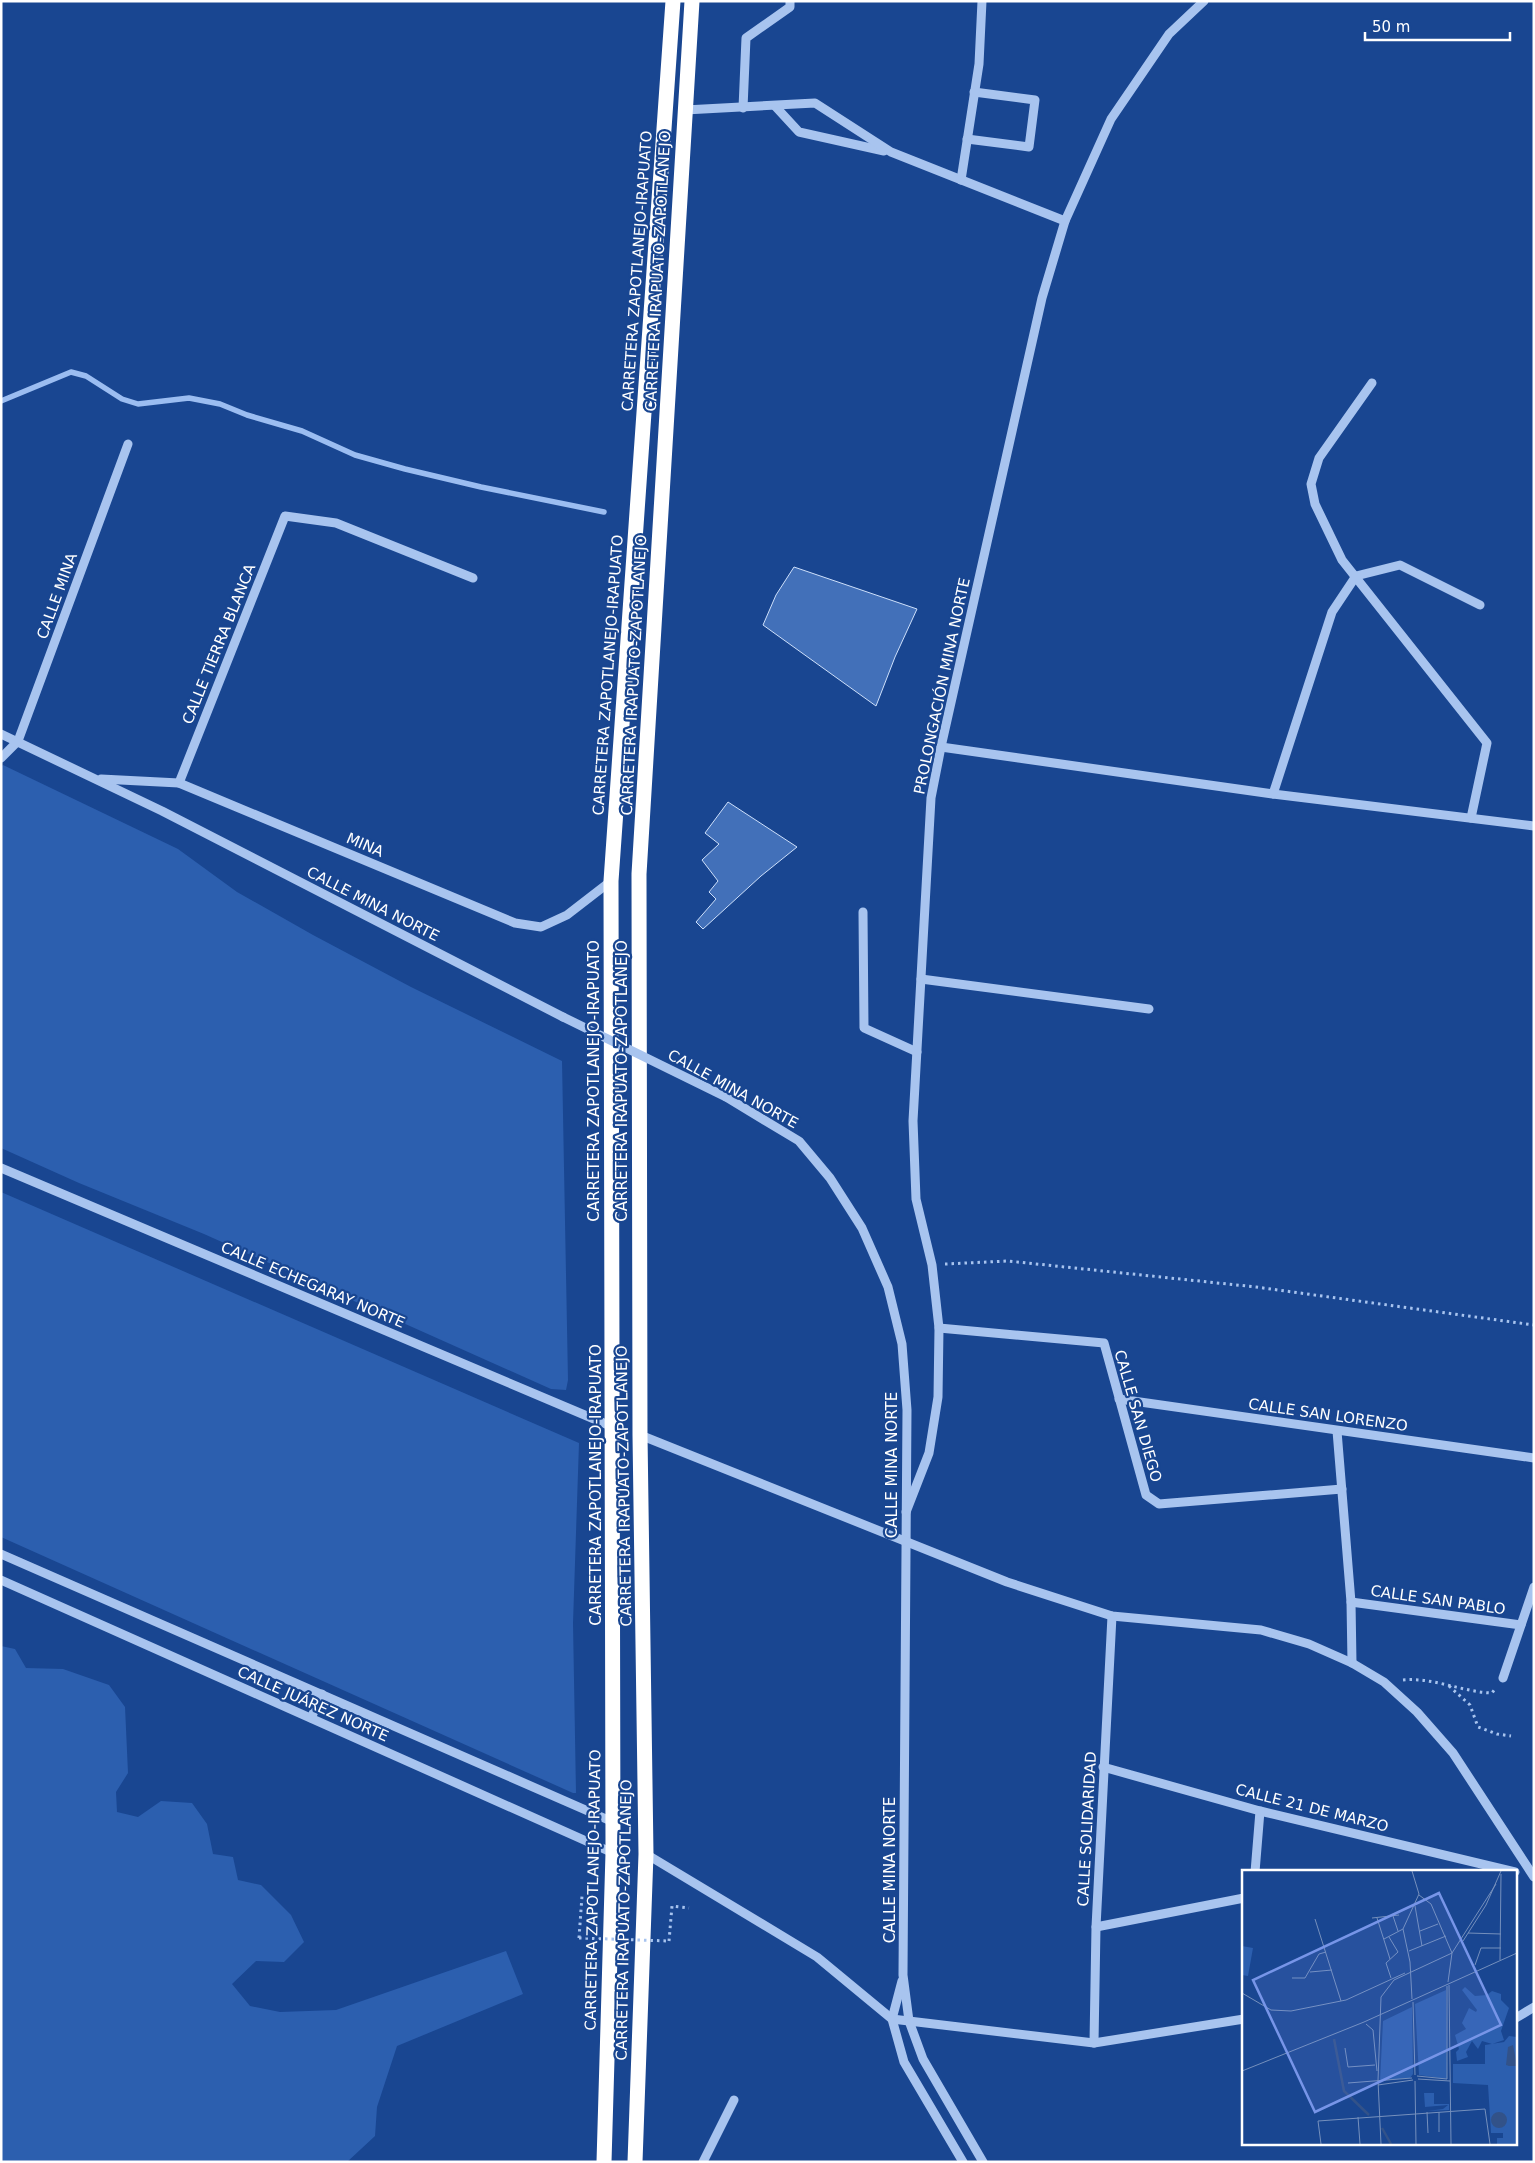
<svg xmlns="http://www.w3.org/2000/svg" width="1535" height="2163" font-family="'DejaVu Sans',sans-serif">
	<rect width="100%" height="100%" fill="#194691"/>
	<g fill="#2c5faf">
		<polygon points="3,765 178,849 237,892 313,935 411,987 562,1061 568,1380 566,1390 551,1389 204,1234 79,1183 1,1148 1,767"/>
		<polygon points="1,1192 579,1443 573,1623 576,1793 573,1793 1,1537"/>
		<polygon points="1,1646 15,1649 26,1668 63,1669 109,1685 125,1707 128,1773 116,1792 117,1812 138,1817 161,1801 192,1803 207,1824 213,1854 233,1857 238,1880 261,1885 291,1915 304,1942 284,1962 256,1961 232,1984 250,2006 280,2012 336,2010 506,1951 523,1994 397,2046 377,2107 375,2136 347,2162 1,2162"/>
	</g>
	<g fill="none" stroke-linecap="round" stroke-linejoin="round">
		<polyline stroke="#9bbdf1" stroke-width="5.5" points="1,401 71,372 86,376 122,399 138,404 189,398 220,404 247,415 302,431 355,455 405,469 481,487 604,512"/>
	</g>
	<g fill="#4270b9" stroke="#cee0fb">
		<polygon points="794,567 917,609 895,657 876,706 763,625 776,595"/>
		<polygon points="728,802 797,847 761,876 703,929 696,922 716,899 709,892 718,881 702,860 719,844 705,833"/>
	</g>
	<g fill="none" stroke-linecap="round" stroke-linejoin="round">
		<g stroke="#a8c4ef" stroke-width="3" stroke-dasharray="2.5 4" stroke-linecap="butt">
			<polyline points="945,1264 1008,1261 1256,1287 1534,1325"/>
			<path d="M1403,1680C1433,1677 1462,1692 1492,1693L1495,1689"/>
			<polyline points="1449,1686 1470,1705 1478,1727 1497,1734 1511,1736"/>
			<polyline points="579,1938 582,1896"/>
			<polyline points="669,1941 672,1906 689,1908"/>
		</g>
		<g stroke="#a8c4ef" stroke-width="9">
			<polyline points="775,106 799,132 884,151"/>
			<polyline points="743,108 746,38 790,7 790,1"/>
			<polyline points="685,110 815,103 891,152 1065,221"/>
			<polyline points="967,139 1029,147 1035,100 974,92"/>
			<polyline points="961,180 979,64 982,1"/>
			<polyline points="1372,383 1319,458 1311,484 1315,504 1342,560 1487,743 1471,818"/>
			<polyline points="1,734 162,811 563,1017"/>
			<polyline points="941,747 1273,794 1534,826"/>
			<polyline points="1,758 18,741 128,444"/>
			<polyline points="101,779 179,783 515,923 541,927 567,915 611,881"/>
			<polyline points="179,783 285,516 336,523 473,578"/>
			<polyline points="1273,794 1332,612 1356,576 1400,565 1480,605"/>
			<polyline points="863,912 864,1028 917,1052"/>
			<polyline points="921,979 1149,1009"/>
			<polyline points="726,1097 799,1141 830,1178 862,1228 888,1287 902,1344 907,1410 903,1975 909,2021 923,2059 983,2162"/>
			<polyline points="1,1168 613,1427"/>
			<polyline points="939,1328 1104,1343 1146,1495 1159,1504 1342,1489"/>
			<polyline points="1119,1399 1534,1458"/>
			<polyline points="1337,1431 1351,1602 1352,1663"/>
			<polyline points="640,1435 1007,1582 1112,1616 1261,1630 1309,1644 1352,1663 1384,1682 1417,1712 1453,1753 1534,1877"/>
			<polyline points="906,1512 929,1453 938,1397 939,1328 932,1265 916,1199 913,1121 931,798 941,747 1042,298 1065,221 1111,119 1169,34 1204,1"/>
			<polyline points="1,1554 613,1822"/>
			<polyline points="1,1580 613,1853"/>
			<polyline points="1351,1602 1521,1625"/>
			<polyline points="1503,1678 1534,1587"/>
			<polyline points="311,1718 322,1694"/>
			<polyline points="1103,1767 1260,1811 1515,1872"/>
			<polyline points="646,1854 817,1957 892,2019 1094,2043 1244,2019"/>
			<polyline points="1255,1872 1260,1811"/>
			<polyline points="1096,1927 1244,1898"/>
			<polyline points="902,1981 892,2019 904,2062 963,2162"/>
			<polyline points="1516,2018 1534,2007"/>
			<polyline points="1094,2043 1096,1927 1112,1616"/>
			<polyline points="703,2162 734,2100"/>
		</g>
		<g stroke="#fff" stroke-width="15">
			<polyline points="604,2162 613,1853 611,881 673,1"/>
			<polyline points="635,2162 646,1854 640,1435 639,874 692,1"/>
		</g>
		<polyline stroke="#a8c4ef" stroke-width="3" stroke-dasharray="2.5 4" stroke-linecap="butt" points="579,1938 669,1941"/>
		<polyline stroke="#a8c4ef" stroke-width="9" points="563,1017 726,1097"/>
	</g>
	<g text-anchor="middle" stroke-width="4.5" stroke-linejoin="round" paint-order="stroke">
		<g font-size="15" fill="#fff" stroke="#194691">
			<text transform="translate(637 271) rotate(-86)" y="5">CARRETERA ZAPOTLANEJO-IRAPUATO</text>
			<text transform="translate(658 271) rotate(-87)" y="5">CARRETERA IRAPUATO-ZAPOTLANEJO</text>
			<text transform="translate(57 596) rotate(-70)" y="5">CALLE MINA</text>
			<text transform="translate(219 644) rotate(-68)" y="5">CALLE TIERRA BLANCA</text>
			<text transform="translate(608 675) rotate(-86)" y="5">CARRETERA ZAPOTLANEJO-IRAPUATO</text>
			<text transform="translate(634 675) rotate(-87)" y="5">CARRETERA IRAPUATO-ZAPOTLANEJO</text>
			<text transform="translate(942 686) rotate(-78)" y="5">PROLONGACIÓN MINA NORTE</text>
			<text transform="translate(365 845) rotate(23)" y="5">MINA</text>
			<text transform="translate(373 904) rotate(27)" y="5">CALLE MINA NORTE</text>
			<text transform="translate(594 1081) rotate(-90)" y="5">CARRETERA ZAPOTLANEJO-IRAPUATO</text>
			<text transform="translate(622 1081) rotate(-90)" y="5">CARRETERA IRAPUATO-ZAPOTLANEJO</text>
			<text transform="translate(733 1089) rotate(29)" y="5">CALLE MINA NORTE</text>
			<text transform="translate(313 1285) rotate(23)" y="5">CALLE ECHEGARAY NORTE</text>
			<text transform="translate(1328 1415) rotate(8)" y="5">CALLE SAN LORENZO</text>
			<text transform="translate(1138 1416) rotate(74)" y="5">CALLE SAN DIEGO</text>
			<text transform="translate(892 1465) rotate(-90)" y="5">CALLE MINA NORTE</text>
			<text transform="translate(596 1485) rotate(-90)" y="5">CARRETERA ZAPOTLANEJO-IRAPUATO</text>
			<text transform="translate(624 1486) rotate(-91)" y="5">CARRETERA IRAPUATO-ZAPOTLANEJO</text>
			<text transform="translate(1438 1600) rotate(8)" y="5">CALLE SAN PABLO</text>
			<text transform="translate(313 1704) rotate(24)" y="5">CALLE JUÁREZ NORTE</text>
			<text transform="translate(1312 1808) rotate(14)" y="5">CALLE 21 DE MARZO</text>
			<text transform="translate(1087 1829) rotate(-87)" y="5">CALLE SOLIDARIDAD</text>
			<text transform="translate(890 1870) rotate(-90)" y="5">CALLE MINA NORTE</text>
			<text transform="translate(593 1890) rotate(-89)" y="5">CARRETERA ZAPOTLANEJO-IRAPUATO</text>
			<text transform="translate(624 1920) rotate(-89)" y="5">CARRETERA IRAPUATO-ZAPOTLANEJO</text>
		</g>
	</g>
	<g transform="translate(1242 1870)">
		<rect width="275" height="275" fill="#194691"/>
		<path d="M0,76L11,78L6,106L0,105ZM223,117L233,126L245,125L250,121L259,124V130L267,138L259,161L262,170L250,174L240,171L236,179L230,171L224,182L226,187L215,191L214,182L217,179L213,165L224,159L220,153L227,138L234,142L235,140L220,120ZM204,120L205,209L177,205L173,134ZM170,137L171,204L168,208L138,211L141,151ZM267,166L275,167V274H255V268H261V263H249L246,215L211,213V194H243V175L262,172ZM182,223H192V234H207V240L185,241L201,239L206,235L183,237Z" fill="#2c5faf"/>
		<path d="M271,175L275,196H267L264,195L266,177ZM249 250a8 8 0 1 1 16 0a8 8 0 1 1-16 0Z" fill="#325289"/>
		<path fill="none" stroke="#325289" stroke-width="2.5" d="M92,169L102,221L127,245M140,258L149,274"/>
		<path fill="none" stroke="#7590bd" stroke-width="1" d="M170,1L177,24L161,59L168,92L170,129M177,25L189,34L210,83M173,36L180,76M151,46L156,61M130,48L157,45M135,48L148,89M73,49L99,131M178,61L196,54M226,63L259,64M147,67L156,82L144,93L149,108M142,69L161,59M221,71L244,35L259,1M167,81L204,66M258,90L259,4M233,95L239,78H259M68,102L90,100M50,108H63L77,84L84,82M206,112L210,83L254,14M207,115L209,274M205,116V209M0,123L29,140L49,141L104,130L163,103M171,132L173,205M124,154L131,160L135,201M103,178L106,197L133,195M0,201L122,152L275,83M175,206L205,209M176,209L208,211M173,211L174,274M106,213L170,208M136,215L171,210M185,242L186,263M197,242V262M116,247L118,274M79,274L76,251L243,239L248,274M139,274L136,211L139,127L152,110L210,83"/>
		<path fill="#7795e8" fill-opacity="0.15" stroke="#7795e8" stroke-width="2.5" d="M197,23L259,155L73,242L11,110Z"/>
		<rect width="275" height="275" fill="none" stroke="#fff" stroke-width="2.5"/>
	</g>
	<rect width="1535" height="2163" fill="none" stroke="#ffffff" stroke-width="5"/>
	<path d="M1365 32v8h145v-8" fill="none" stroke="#ffffff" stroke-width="2.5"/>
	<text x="1372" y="32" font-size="15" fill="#ffffff" stroke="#194691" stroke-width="4" paint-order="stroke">50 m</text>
</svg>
